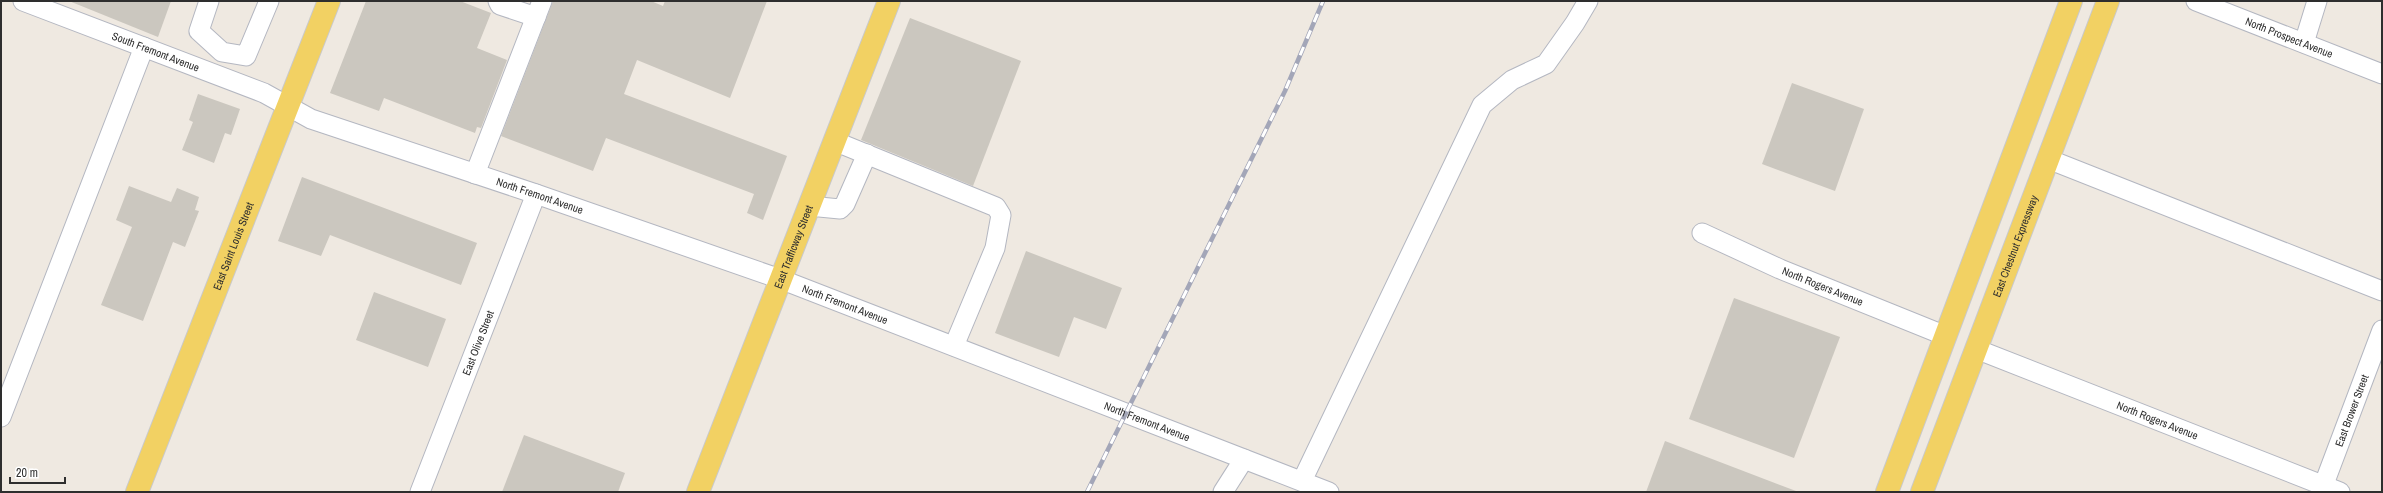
<svg xmlns="http://www.w3.org/2000/svg" width="2383" height="493" font-family="'Archivo Narrow',sans-serif">
	<rect width="100%" height="100%" fill="#efe9e1"/>
	<g fill="#cbc7bf">
		<polygon points="69,1 171,1 158,37"/>
		<polygon points="366,1 460,1 491,13 477,48 507,60 481,128 477,127 475,133 384,98 379,111 330,93"/>
		<polygon points="553,1 651,1 663,6 665,1 767,1 730,98 637,60 624,94 787,156 763,220 747,213 754,194 606,138 593,171 501,136"/>
		<polygon points="910,18 1021,61 973,186 861,140"/>
		<polygon points="1792,83 1864,109 1835,191 1762,164"/>
		<polygon points="198,94 240,109 231,135 225,133 214,163 182,150 193,122 189,120"/>
		<polygon points="302,177 477,243 461,285 330,235 321,256 278,241"/>
		<polygon points="129,186 171,202 177,188 199,197 195,210 199,211 185,247 173,242 143,321 101,305 132,227 116,220"/>
		<polygon points="1026,251 1122,288 1106,329 1074,317 1059,357 995,333"/>
		<polygon points="374,292 446,319 428,367 356,340"/>
		<polygon points="1734,298 1840,337 1794,458 1689,419"/>
		<polygon points="524,435 625,473 618,492 502,492"/>
		<polygon points="1665,441 1796,491 1796,492 1646,492"/>
	</g>
	<g fill="none" stroke-linecap="round" stroke-linejoin="round">
		<defs>
			<g id="minor">
				<path id="s1" d="M23,1L264,93L311,119L536,194L780,279L1329,492"/>
				<polyline points="209,1 199,31 222,52 246,56 269,1"/>
				<polyline points="498,1 500,5 536,17"/>
				<path id="s2" d="M2196,1L2382,74"/>
				<polyline points="2304,43 2317,1"/>
				<polyline points="834,141 996,207 1001,215 995,248 954,346"/>
				<polyline points="2048,159 2382,291"/>
				<polyline points="475,174 542,1"/>
				<polyline points="809,206 840,209 845,204 867,154"/>
				<path id="s3" d="M1702,233L1780,269L1946,336"/>
				<path id="s4" d="M1976,349L2340,492"/>
				<polyline points="1,417 144,47"/>
				<polyline points="1302,481 1482,105 1512,80 1546,64 1575,23 1588,1"/>
				<path id="s5" d="M420,492L536,194"/>
				<polyline points="1223,492 1244,459"/>
				<path id="s6" d="M2321,492L2382,330"/>
			</g>
			<g id="major">
				<path id="s7" d="M137,492L329,1"/>
				<path id="s8" d="M698,492L889,1"/>
				<polyline points="1887,492 2071,1"/>
				<path id="s9" d="M1922,492L2108,1"/>
			</g>
		</defs>
		<use href="#minor" stroke="#b4b7c1" stroke-width="21"/>
		<use href="#major" stroke="#c9c9c9" stroke-width="24"/>
		<use href="#minor" stroke="#fff" stroke-width="19"/>
		<use href="#major" stroke="#f2d163" stroke-width="22"/>
		<defs>
			<polyline id="rail" points="1087,492 1285,91 1323,1"/>
		</defs>
		<use href="#rail" stroke="#a3a6b8" stroke-width="4.5"/>
		<use href="#rail" stroke="#fff" stroke-width="3" stroke-dasharray="9" stroke-linecap="butt"/>
	</g>
	<g text-anchor="middle" stroke-width="3" stroke-linejoin="round" paint-order="stroke">
		<g font-size="11" fill="#2e2e2e" stroke="#fff">
			<text dy="4" stroke="none"><textPath href="#s2" startOffset="100">North Prospect Avenue</textPath></text>
			<text dy="4" stroke="none"><textPath href="#s1" startOffset="142">South Fremont Avenue</textPath></text>
			<text dy="4" stroke="none"><textPath href="#s1" startOffset="553">North Fremont Avenue</textPath></text>
			<text dy="4" stroke="none"><textPath href="#s7" startOffset="264">East Saint Louis Street</textPath></text>
			<text dy="4" stroke="none"><textPath href="#s8" startOffset="263">East Trafficway Street</textPath></text>
			<text dy="4" stroke="none"><textPath href="#s9" startOffset="263">East Chestnut Expressway</textPath></text>
			<text dy="4" stroke="none"><textPath href="#s3" startOffset="132">North Rogers Avenue</textPath></text>
			<text dy="4" stroke="none"><textPath href="#s1" startOffset="877">North Fremont Avenue</textPath></text>
			<text dy="4" stroke="none"><textPath href="#s5" startOffset="160">East Olive Street</textPath></text>
			<text dy="4" stroke="none"><textPath href="#s6" startOffset="87">East Brower Street</textPath></text>
			<text dy="4" stroke="none"><textPath href="#s4" startOffset="195">North Rogers Avenue</textPath></text>
			<text dy="4" stroke="none"><textPath href="#s1" startOffset="1201">North Fremont Avenue</textPath></text>
		</g>
	</g>
	<rect width="2383" height="493" fill="none" stroke="#2e2e2e" stroke-width="4"/>
	<path d="M10 477v6h55v-6" fill="none" stroke="#2e2e2e" stroke-width="2"/>
	<text x="16" y="477" font-size="12" fill="#2e2e2e" stroke="#ffffff" stroke-width="3" paint-order="stroke">20 m</text>
</svg>
